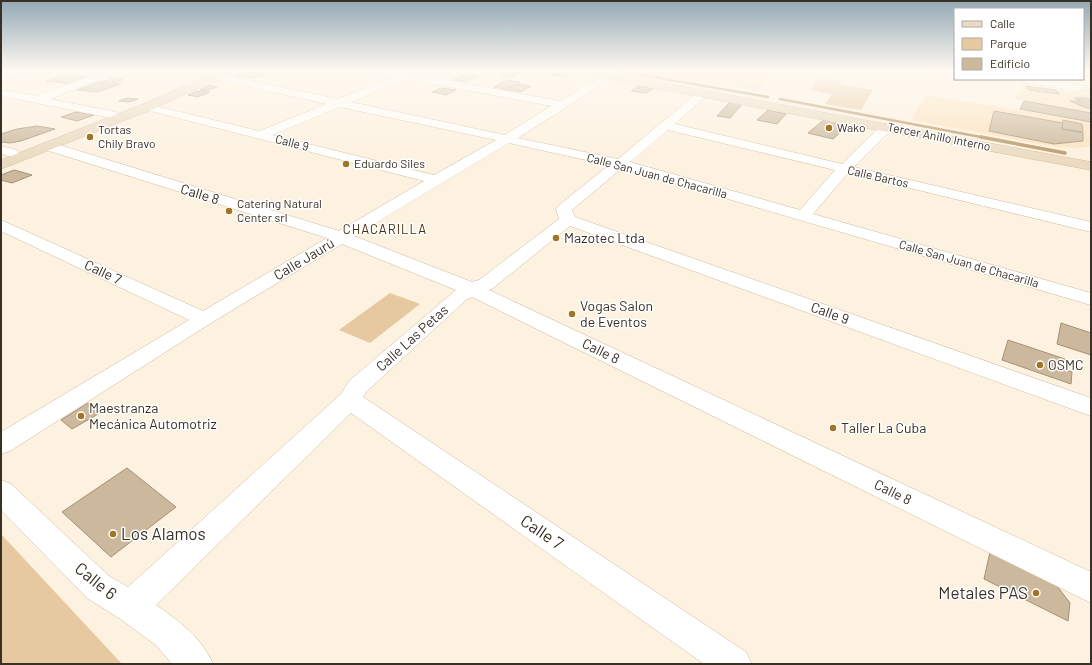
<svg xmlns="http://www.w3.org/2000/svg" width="1092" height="665" font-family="Barlow,sans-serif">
	<rect width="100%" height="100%" fill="#fdf1df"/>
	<g fill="#fbe2be">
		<polygon points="632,70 768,70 759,91"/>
		<polygon points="1023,84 1091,95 1091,112 1015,99"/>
		<polygon points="926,95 1091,122 1091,146 1079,148 1055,147 911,120"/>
	</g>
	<g fill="#e6c9a0">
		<polygon points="656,70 723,70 712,79"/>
		<polygon points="820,77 842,81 840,84 873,90 861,110 825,104 832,94 810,90"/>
		<polygon points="390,293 420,304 370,343 339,330"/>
		<polygon points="1,534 122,664 1,664"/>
	</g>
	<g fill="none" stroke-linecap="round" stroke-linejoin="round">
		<g stroke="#b69666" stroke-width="2.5">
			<polyline points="613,70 768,97"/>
			<polyline points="780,99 986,138"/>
		</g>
		<polyline stroke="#b69666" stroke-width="3.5" points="981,137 1065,153"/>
	</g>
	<g fill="#ccb89c" stroke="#a49176">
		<polygon points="247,70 250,70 267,74 251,78 237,75"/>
		<polygon points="507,70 524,70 512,77 499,74"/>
		<polygon points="559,71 564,72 561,73 569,75 565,77 551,75"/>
		<polygon points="465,74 477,76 466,82 454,80"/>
		<polygon points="64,75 93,78 75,84 46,81"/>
		<polygon points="116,78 124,80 114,83 121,84 115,86 96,83"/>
		<polygon points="507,80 520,82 507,90 494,87"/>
		<polygon points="96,83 115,86 97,92 77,90"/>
		<polygon points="517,84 531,86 521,92 511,90 508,92 503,91"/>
		<polygon points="209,85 217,87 205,91 200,90"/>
		<polygon points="638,86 653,89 646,93 631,91"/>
		<polygon points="1025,86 1056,90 1060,94 1029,90"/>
		<polygon points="441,88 456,90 446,95 432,92"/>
		<polygon points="197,91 201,92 205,91 210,92 198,97 188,95"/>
		<polygon points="127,98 138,99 129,102 119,101"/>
		<polygon points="1075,98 1086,98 1091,100 1091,108 1087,108 1070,101 1081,101"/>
		<polygon points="731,101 744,102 730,118 717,116"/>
		<polygon points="1024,101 1091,113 1091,122 1020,109"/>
		<polygon points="768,110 786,114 777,124 757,120"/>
		<polygon points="994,111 1063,123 1062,129 1083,133 1083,141 1054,144 989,131"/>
		<polygon points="76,112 94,115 77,121 61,117"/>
		<polygon points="826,118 851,123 833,139 808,133"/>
		<polygon points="1063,120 1082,124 1083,132 1062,129"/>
		<polygon points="37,126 55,129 21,141 10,143 1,142 1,134 17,129"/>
		<polygon points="14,170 32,175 12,183 1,180 1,175"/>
		<polygon points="1061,323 1091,333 1091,355 1057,344"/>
		<polygon points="1008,340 1065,359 1064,369 1072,372 1071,384 1002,360"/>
		<polygon points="88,403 100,413 72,429 61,420"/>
		<polygon points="127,468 176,507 111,557 62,512"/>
		<polygon points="990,552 1054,582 1070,603 1068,621 984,579"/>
	</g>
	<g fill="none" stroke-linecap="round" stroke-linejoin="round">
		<defs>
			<g id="minor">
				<polygon points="16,70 32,70 1,82 1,76"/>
				<polygon points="107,70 123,70 50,99 116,112 118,114 116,116 112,118 1,96 1,90 36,96"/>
				<path d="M368,70H392L560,101L604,74H612L613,76L612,78L518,138L618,159L699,91L703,90L708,93L707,95L675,124L842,164L883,124H891L893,127L891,130L854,167L1091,222V232L848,173L813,214L1091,293V305L622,168L572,210L575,217L1091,398V416L570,226L493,288L489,290L1091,572V603L472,297L466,300L366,392L363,397L746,652L752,664H704L351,413L156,605C179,621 202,638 213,664H172L157,646L119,618L87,598L1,510V480L11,484L109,576L128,587L341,394L349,381L456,290L342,244L211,323L10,451L1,454V432L189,320L1,231V220L203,311L327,238L43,149L41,146L43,143H53L339,231L424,181L143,109L141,107L143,105L147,104L259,131L327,104L213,79L212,77L213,75L217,74L338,99L394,77L370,72ZM406,79L551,106L505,135L351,102ZM340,107L496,140L434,175L272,135ZM668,130L835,170L800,210L630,162ZM509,143L609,165L558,206L556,209L559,219L479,280L472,282L354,236Z"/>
				<polygon points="1,146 17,150 19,153 17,156 12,157 1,154"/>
			</g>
			<polygon id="tertiary" points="1018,79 1043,79 1091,87 1091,93 1023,82"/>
			<g id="secondary">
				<polygon points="222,70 237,70 151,110 1,169 1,160 143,104"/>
				<polygon points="568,70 594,70 1091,162 1091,170 573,73"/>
				<polygon points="1085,86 1091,87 1091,93 1081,91 1079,89"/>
			</g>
		</defs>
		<use href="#minor" stroke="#cfbb9f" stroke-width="1"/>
		<use href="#tertiary" stroke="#cfbb9f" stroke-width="1"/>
		<use href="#secondary" stroke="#cfbb9f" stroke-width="1"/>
		<use href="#minor" fill="#fff" fill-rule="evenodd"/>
		<use href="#tertiary" fill="#fff" fill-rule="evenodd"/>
		<use href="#secondary" fill="#eadabf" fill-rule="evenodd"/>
	</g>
	<linearGradient id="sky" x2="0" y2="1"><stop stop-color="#94a8b4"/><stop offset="0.43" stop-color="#fef9f1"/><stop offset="1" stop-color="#fef9f1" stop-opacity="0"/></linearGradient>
	<rect width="1092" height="164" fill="url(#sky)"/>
	<g fill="#a17426" stroke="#fff" stroke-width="1.5">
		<circle cx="829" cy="128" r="4"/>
		<circle cx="90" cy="137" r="4"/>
		<circle cx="346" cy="164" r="4"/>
		<circle cx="229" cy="211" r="4"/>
		<circle cx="556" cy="238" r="4"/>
		<circle cx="572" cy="314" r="4"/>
		<circle cx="1040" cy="365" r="4"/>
		<circle cx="81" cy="416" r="4"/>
		<circle cx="833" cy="428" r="4"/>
		<circle cx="113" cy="534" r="4"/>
		<circle cx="1036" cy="593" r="4"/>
	</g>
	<g text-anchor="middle" stroke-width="3" stroke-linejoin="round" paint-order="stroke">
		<g font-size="12" fill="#383025" stroke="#fff" text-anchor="start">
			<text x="837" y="132">Wako</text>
			<text x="98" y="134">Tortas<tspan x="98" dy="14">Chily Bravo</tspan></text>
			<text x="354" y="168">Eduardo Siles</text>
			<text x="237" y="208">Catering Natural<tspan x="237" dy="14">Center srl</tspan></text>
		</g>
		<g font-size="12" fill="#383025" stroke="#fff">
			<text transform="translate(939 137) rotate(11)" y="4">Tercer Anillo Interno</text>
			<text transform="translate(292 143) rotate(14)" y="4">Calle 9</text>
			<text transform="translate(657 176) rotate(15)" y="4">Calle San Juan de Chacarilla</text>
			<text transform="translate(878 177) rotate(13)" y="4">Calle Bartos</text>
			<text transform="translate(969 264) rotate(16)" y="4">Calle San Juan de Chacarilla</text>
		</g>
		<g font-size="13" letter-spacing="1" fill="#452f0a" stroke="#fff">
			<text x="385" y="234">CHACARILLA</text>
		</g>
		<g font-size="14" fill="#383025" stroke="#fff">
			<text transform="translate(200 194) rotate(17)" y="5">Calle 8</text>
			<text transform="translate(304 259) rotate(-31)" y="5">Calle Jaurú</text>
			<text transform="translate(103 272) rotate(25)" y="5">Calle 7</text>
			<text transform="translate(830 313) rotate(20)" y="5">Calle 9</text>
			<text transform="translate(412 338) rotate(-42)" y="5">Calle Las Petas</text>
			<text transform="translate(601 351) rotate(26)" y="5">Calle 8</text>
			<text transform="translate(893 492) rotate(26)" y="5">Calle 8</text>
		</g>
		<g font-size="14" fill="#383025" stroke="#fff" text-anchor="start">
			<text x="564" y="243">Mazotec Ltda</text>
			<text x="580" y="311">Vogas Salon<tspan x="580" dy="16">de Eventos</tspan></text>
			<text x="1048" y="370">OSMC</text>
			<text x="89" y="413">Maestranza<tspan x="89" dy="16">Mecánica Automotriz</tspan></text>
			<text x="841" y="433">Taller La Cuba</text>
		</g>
		<g font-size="17" fill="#383025" stroke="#fff">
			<text transform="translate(542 532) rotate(34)" y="6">Calle 7</text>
			<text transform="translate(96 581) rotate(39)" y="6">Calle 6</text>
		</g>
		<g font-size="17" fill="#383025" stroke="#fff" text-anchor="start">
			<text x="121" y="540">Los Alamos</text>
			<text x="1028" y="599" text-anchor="end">Metales PAS</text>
		</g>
	</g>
	<rect width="1092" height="665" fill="none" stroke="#383025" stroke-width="4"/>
	<rect x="954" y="8" width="130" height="72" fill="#ffffff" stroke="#afaca8"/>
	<rect x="962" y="21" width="20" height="6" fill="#eadabf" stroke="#afaca8"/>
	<text x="990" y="28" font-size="12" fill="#383025">Calle</text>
	<rect x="962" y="38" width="20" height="12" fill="#e6c9a0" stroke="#afaca8"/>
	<text x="990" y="48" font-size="12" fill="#383025">Parque</text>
	<rect x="962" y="58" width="20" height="12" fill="#ccb89c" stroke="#afaca8"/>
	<text x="990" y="68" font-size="12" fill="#383025">Edificio</text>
</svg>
